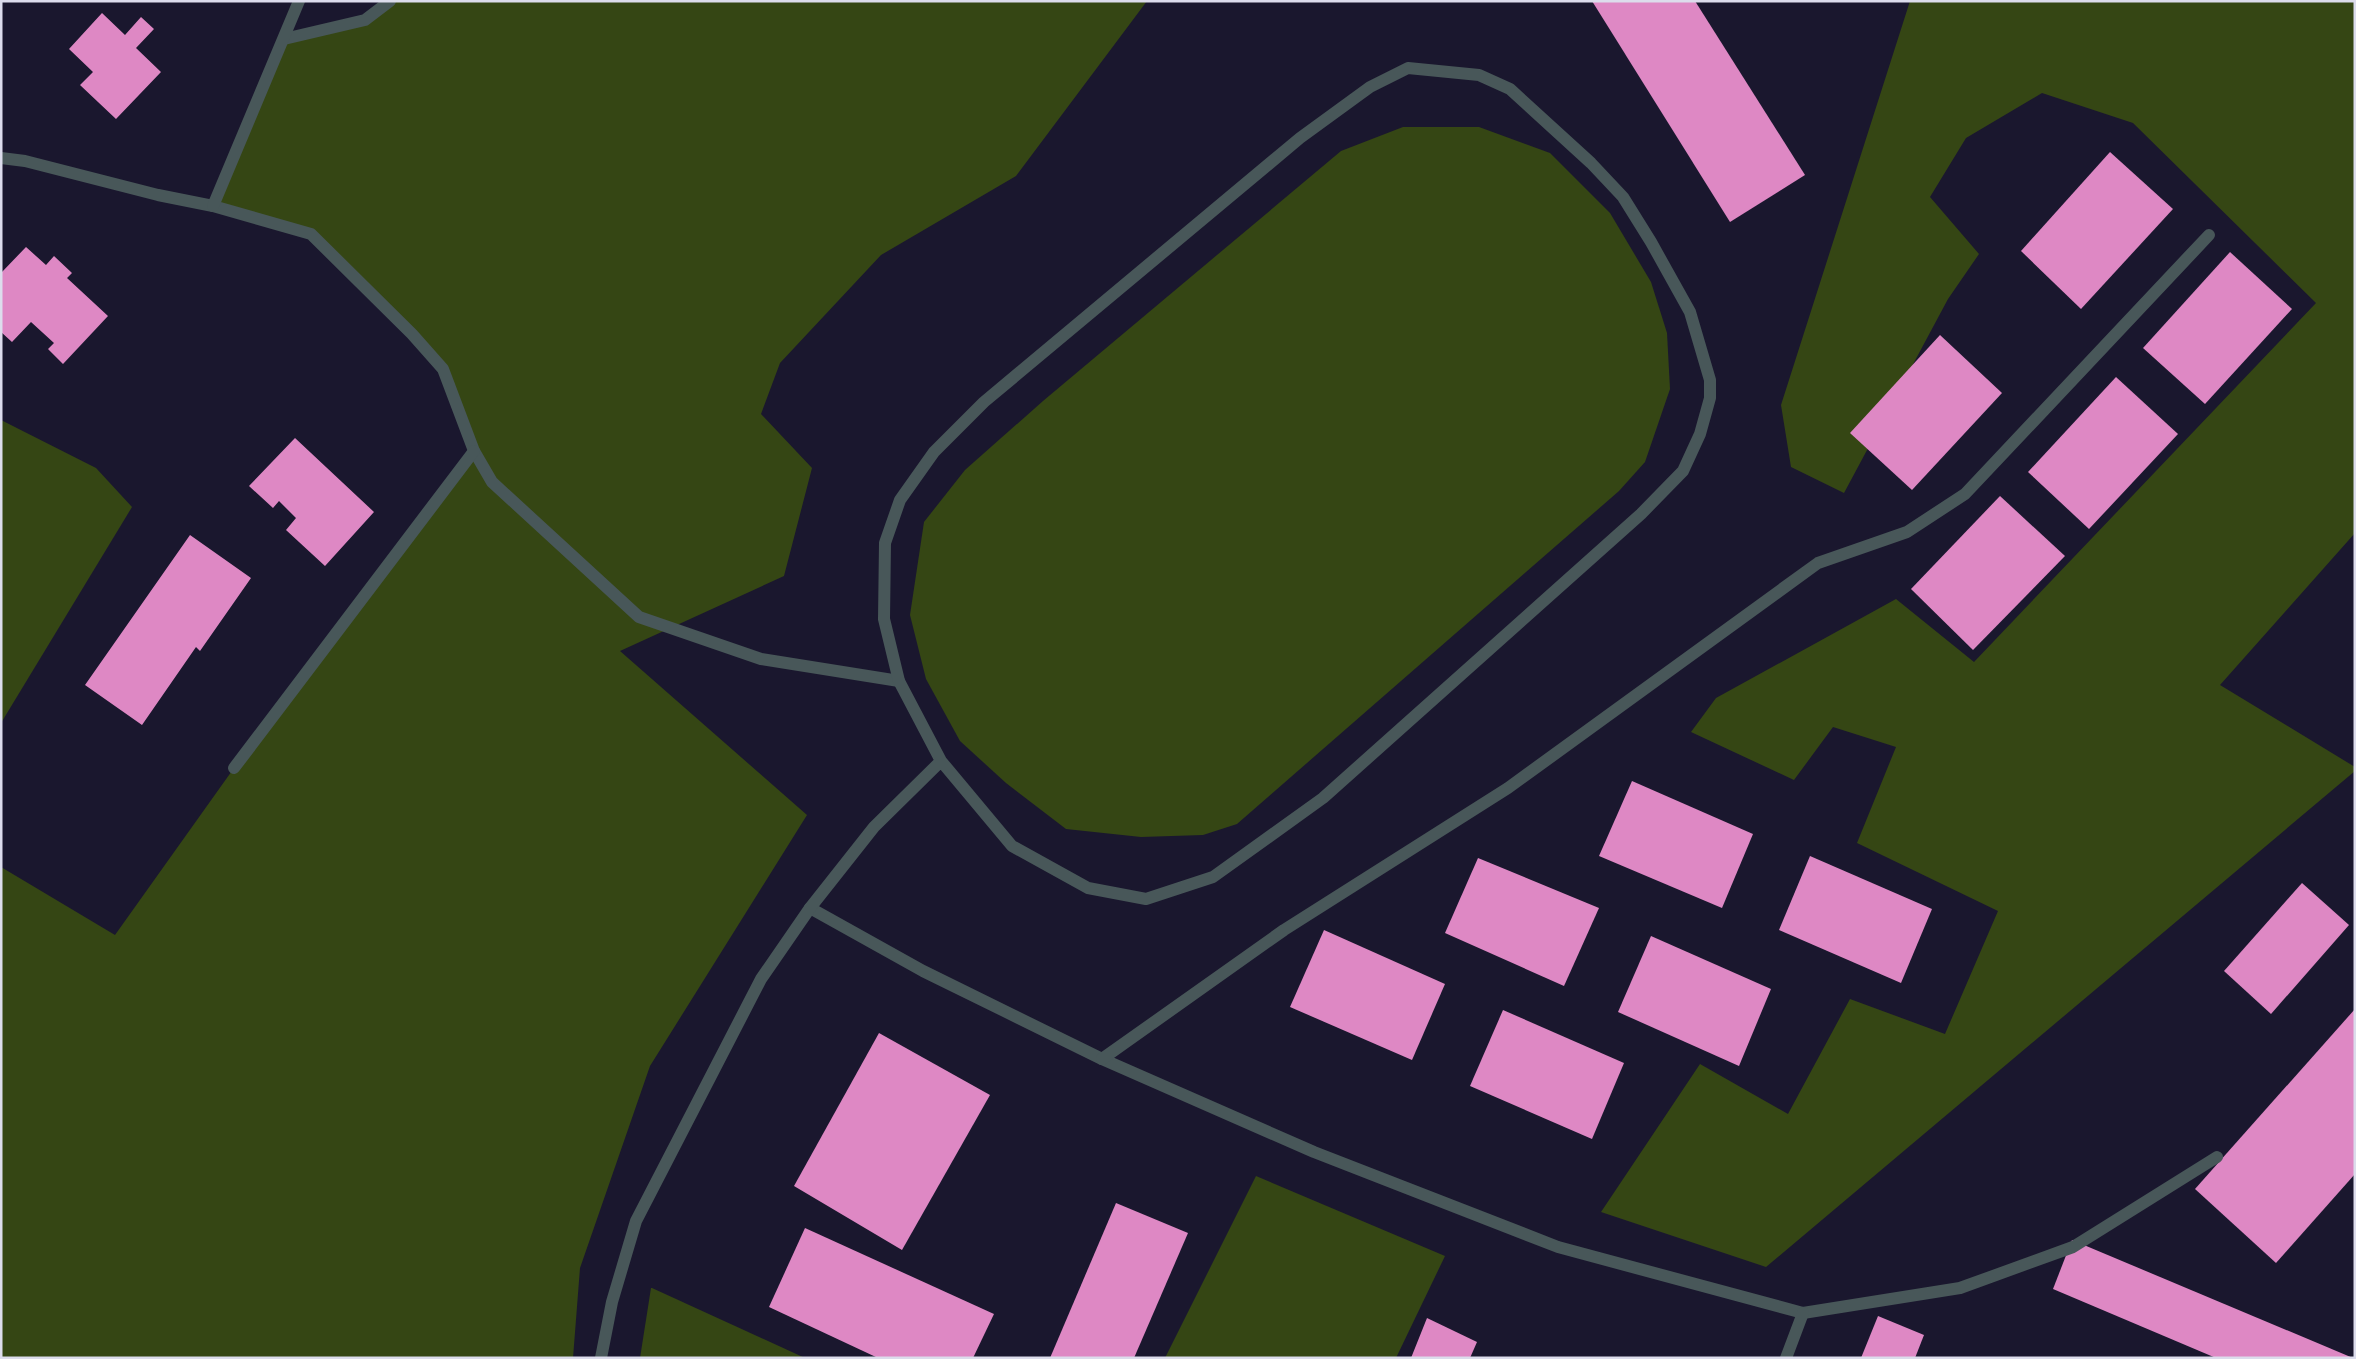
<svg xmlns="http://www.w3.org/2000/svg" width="2356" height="1359" font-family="'DejaVu Sans',sans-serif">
	<rect width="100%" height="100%" fill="#1a172e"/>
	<g fill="#354614">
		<polygon points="390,1 1147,1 1016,176 881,255 780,363 761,414 812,468 784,576 620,651 807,815 650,1066 580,1268 573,1358 1,1358 1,867 115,935 234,768 474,451 443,369 311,234 213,206 284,39 365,20"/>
		<polygon points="1910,1 2355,1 2355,533 2220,685 2355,767 2355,771 1766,1267 1601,1212 1700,1064 1788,1114 1850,999 1945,1034 1998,911 1857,843 1896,747 1833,727 1794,780 1691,732 1716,698 1896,599 1974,662 2316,303 2133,123 2042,93 1966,138 1930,197 1979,254 1948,299 1844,493 1791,467 1781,405"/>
		<polygon points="1403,127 1479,127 1550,153 1610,213 1651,282 1667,333 1670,389 1645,462 1619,491 1237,824 1203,835 1141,837 1066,829 1006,783 960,741 926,679 910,615 924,522 965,470 1043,401 1341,151"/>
		<polygon points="1,420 96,468 132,507 1,723"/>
		<polygon points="1256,1176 1445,1256 1396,1358 1165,1358"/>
		<polygon points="651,1288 652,1288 805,1358 640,1358"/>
	</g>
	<g fill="#de88c4">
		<polygon points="1592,1 1695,1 1805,175 1730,222"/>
		<polygon points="102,13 125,35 141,17 154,29 136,48 161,72 116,119 80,85 93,72 69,49"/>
		<polygon points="2110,152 2173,209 2081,309 2021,251"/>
		<polygon points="26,247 46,265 54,256 72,273 67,278 108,316 63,364 48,349 54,343 31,322 12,342 1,332 1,273"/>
		<polygon points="2230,252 2292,309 2205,404 2143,348"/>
		<polygon points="1940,335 2002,393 1912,490 1850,433"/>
		<polygon points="2116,377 2178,434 2089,529 2028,472"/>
		<polygon points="295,438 374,512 325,566 286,530 296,518 279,501 273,508 249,486"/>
		<polygon points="2000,496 2065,556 1973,650 1911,589"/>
		<polygon points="190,535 251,578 200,651 196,647 142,725 85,685"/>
		<polygon points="1632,781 1753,834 1722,908 1599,856"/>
		<polygon points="1810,856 1932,909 1901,983 1779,930"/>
		<polygon points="1478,858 1599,908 1564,986 1445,933"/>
		<polygon points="2302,883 2349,925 2271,1014 2224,971"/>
		<polygon points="1324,930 1445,984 1412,1060 1290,1007"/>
		<polygon points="1651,936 1771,989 1739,1066 1618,1012"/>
		<polygon points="2355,1009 2355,1174 2276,1263 2195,1189"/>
		<polygon points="1503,1010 1624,1063 1592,1139 1470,1086"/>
		<polygon points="879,1033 990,1095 902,1250 794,1186"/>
		<polygon points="1116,1203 1188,1233 1134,1358 1050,1358"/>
		<polygon points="805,1228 994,1314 973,1358 878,1358 769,1307"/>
		<polygon points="2072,1240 2353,1358 2216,1358 2053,1289"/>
		<polygon points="1878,1316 1924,1335 1915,1358 1861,1358"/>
		<polygon points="1427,1318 1477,1342 1470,1358 1411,1358"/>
	</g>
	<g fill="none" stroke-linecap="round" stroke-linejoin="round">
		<g stroke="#485759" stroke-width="12">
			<polyline points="284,39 365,20 390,1"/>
			<polyline points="1,158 25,161 158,195 213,206 311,234 412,334 443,369 474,451 492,482 639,617 761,659 899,681"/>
			<polyline points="213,206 299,1"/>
			<polyline points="234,768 474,451"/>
			<polyline points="810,908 923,971 1102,1059 1314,1152 1558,1247 1803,1313 1960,1288 2073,1247 2217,1157"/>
			<polyline points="1102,1059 1284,930 1508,788 1818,563 1907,532 1965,494 2209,235"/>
			<polyline points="601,1358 612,1302 636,1221 761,979 810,908 874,827 941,761 1012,846 1088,888 1146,899 1213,877 1323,798 1641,514 1683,471 1700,434 1710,398 1710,380 1690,312 1651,242 1623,197 1591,163 1510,89 1479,75 1408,68 1370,87 1300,138 984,402 934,452 900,500 885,543 884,619 899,681 941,761"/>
			<polyline points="1786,1358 1803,1313"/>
		</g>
	</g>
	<rect width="2356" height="1359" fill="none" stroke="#dcdcec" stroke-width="5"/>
</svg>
